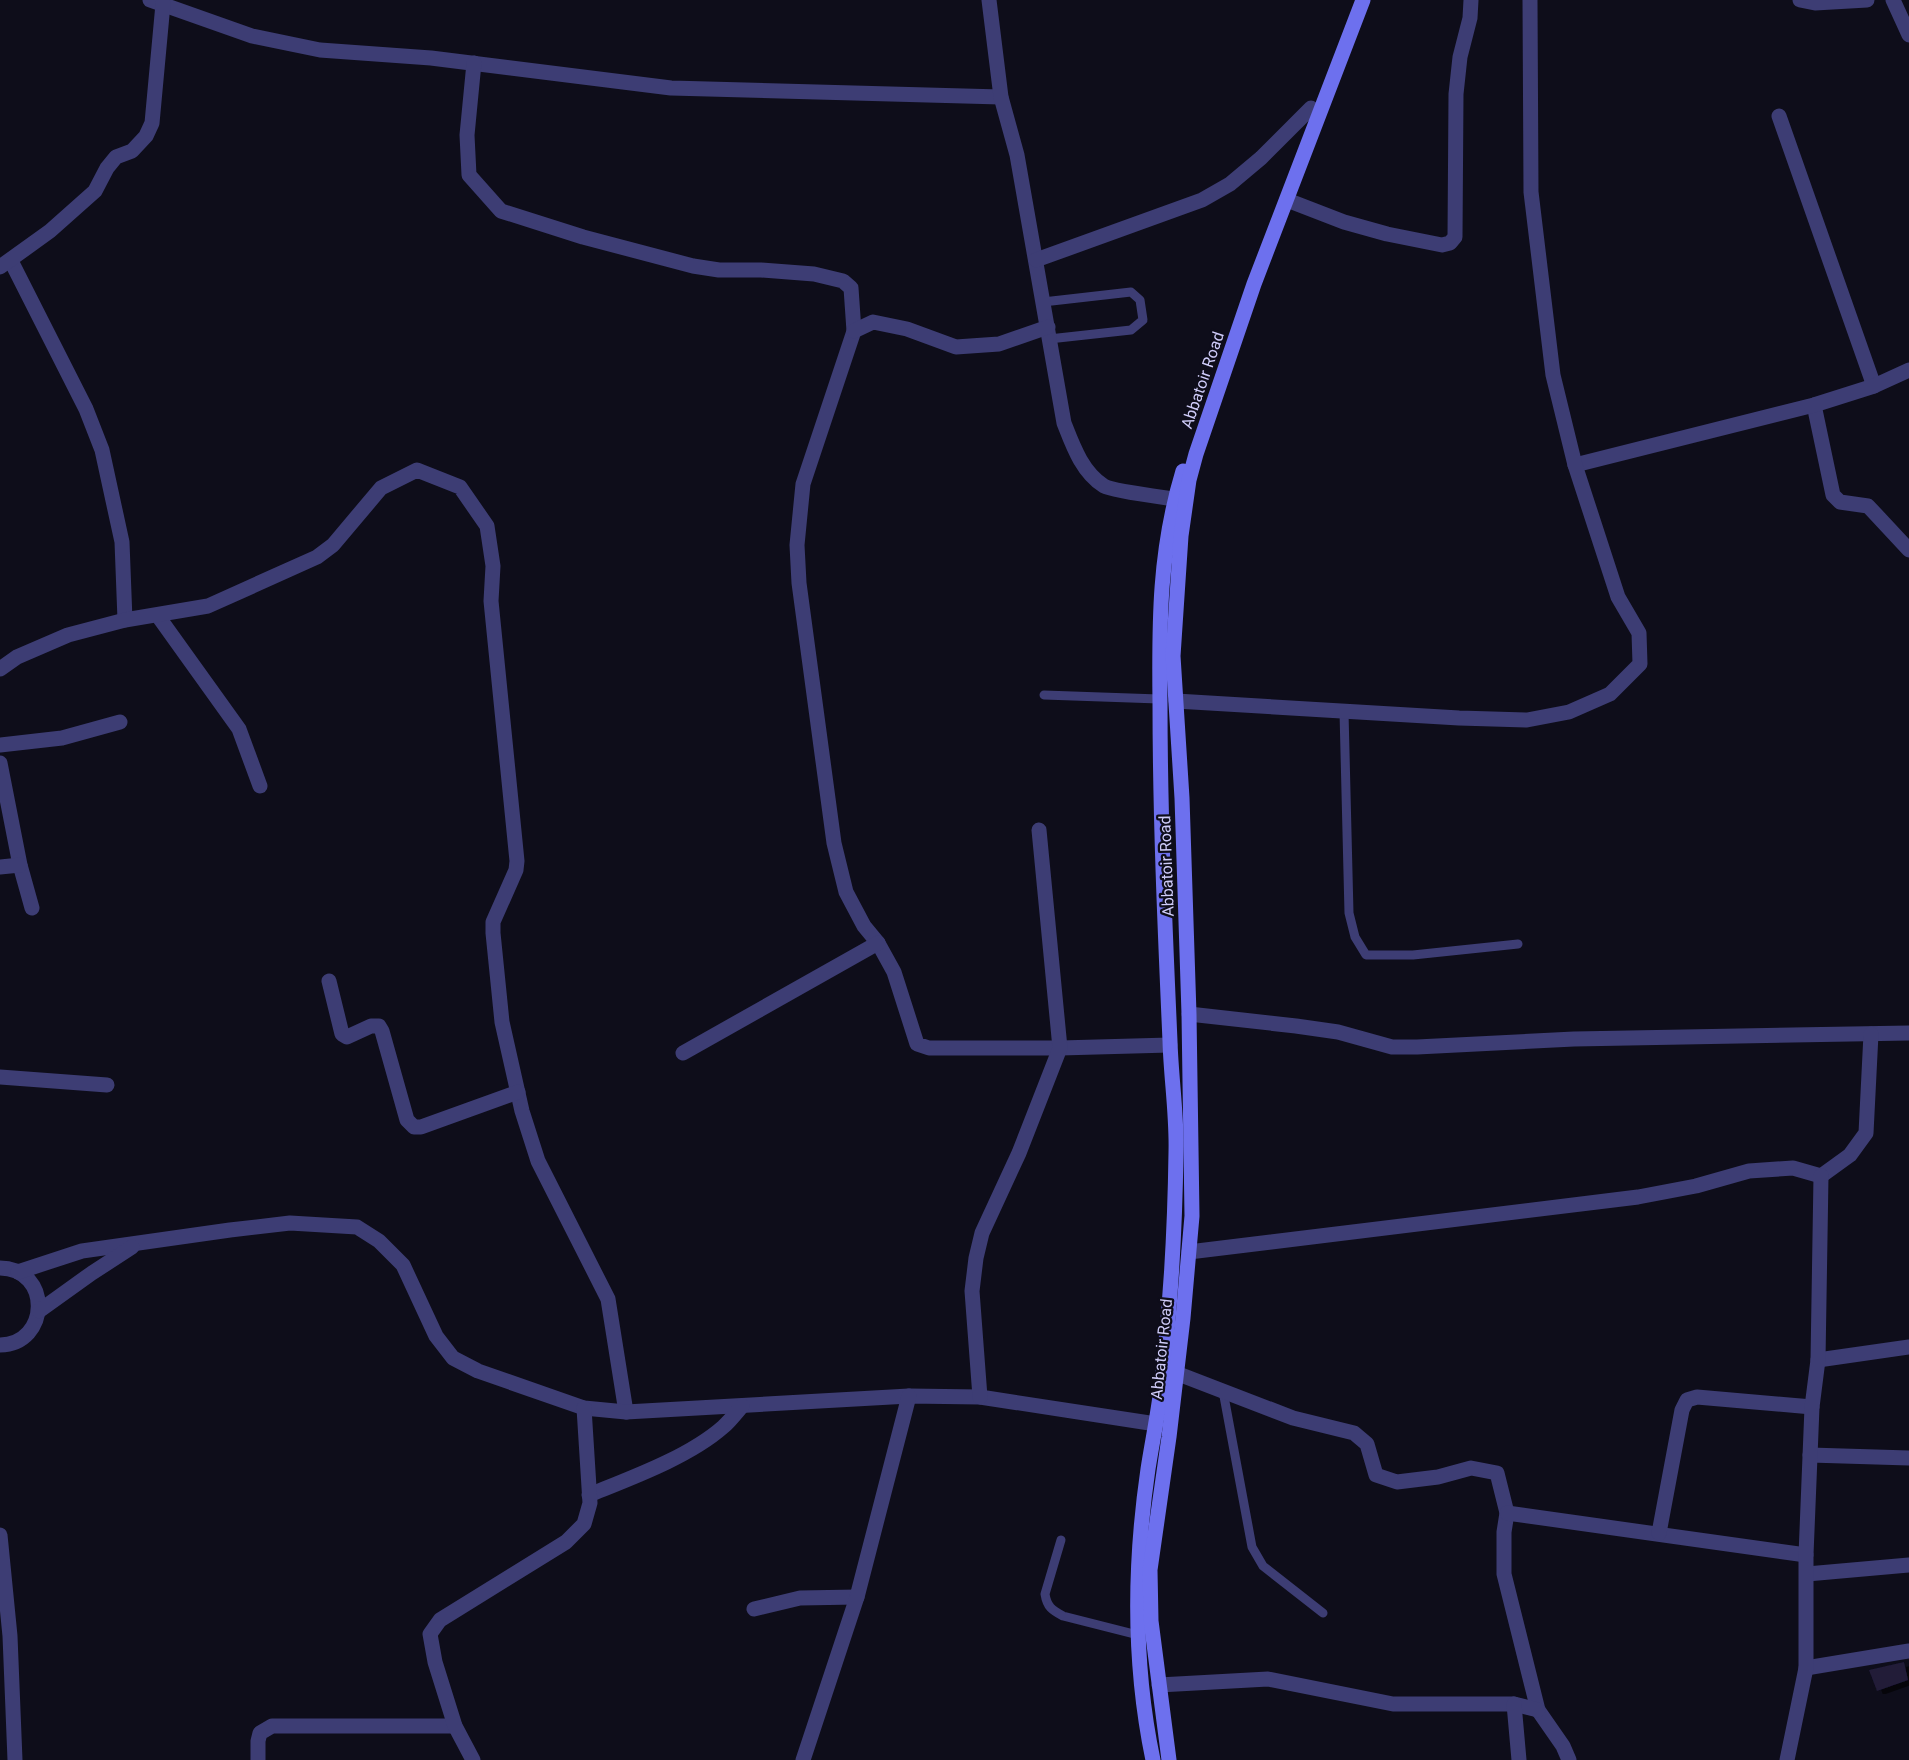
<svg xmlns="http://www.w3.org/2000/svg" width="1909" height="1760" font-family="Roboto,sans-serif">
	<defs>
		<filter id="shadow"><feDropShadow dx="6" dy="4" stdDeviation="0" flood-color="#0009"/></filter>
	</defs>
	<rect width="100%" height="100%" fill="#0e0d1a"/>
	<polygon fill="#201b39" filter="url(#shadow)" points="1904,1662 1908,1680 1877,1691 1869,1670"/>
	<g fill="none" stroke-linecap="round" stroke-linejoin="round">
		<g stroke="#3d3d74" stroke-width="9">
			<polyline points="1043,302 1131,292 1140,300 1143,320 1131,330 1049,339"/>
			<polyline points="1044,695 1159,699"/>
			<polyline points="1344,712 1349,913 1355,937 1366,955 1413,955 1518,944"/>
			<polyline points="1223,1391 1252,1547 1263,1566 1323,1613"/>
			<path d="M1061,1540L1045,1594C1047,1607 1052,1610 1063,1616L1138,1635"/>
		</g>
		<g stroke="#3d3d74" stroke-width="15">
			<polyline points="150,0 252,36 320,50 431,58 671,88 1001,97"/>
			<path d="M989,0L1001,97L1017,155L1064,423C1073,446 1082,472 1104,486C1113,491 1161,497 1174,499"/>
			<polyline points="1800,0 1815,3 1867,0"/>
			<polyline points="1893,0 1909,35"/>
			<polyline points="474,63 467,135 469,175 501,211 583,237 693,266 719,270 761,270 814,274 843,281 851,288 854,331 803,484 797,545 799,583 834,843 846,892 864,926 878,943 894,972 917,1044 929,1048 1060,1048 1170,1045"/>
			<polyline points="1779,116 1874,386"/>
			<polyline points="1287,200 1344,222 1387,234 1442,245 1450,243 1455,237 1456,94 1460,57 1470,18 1471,0"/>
			<polyline points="1036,260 1202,200 1230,184 1261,158 1311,108"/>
			<polyline points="11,261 86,409 102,450 122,542 125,620"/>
			<polyline points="0,267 50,231 95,191 107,168 116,157 132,151 146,136 152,123 163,4"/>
			<polyline points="854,331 873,322 907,329 956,347 999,344 1048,327"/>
			<polyline points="1814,405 1833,495 1840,502 1868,506 1909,550"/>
			<polyline points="1575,465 1814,405 1874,386 1909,370"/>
			<polyline points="158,616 239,729 260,786"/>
			<polyline points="0,669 17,657 68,635 125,620 208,606 317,557 333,545 381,488 417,470 460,487 487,526 493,566 491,601 517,861 516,870 493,922 493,933 502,1022 522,1111 538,1161 608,1299 626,1412"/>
			<polyline points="1176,701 1459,718 1527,720 1569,712 1610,694 1640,664 1639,633 1618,597 1575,465 1553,375 1531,192 1530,0"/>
			<polyline points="0,745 62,738 120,722"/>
			<polyline points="0,763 20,865 32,908"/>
			<polyline points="0,867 20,865"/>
			<polyline points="329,981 342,1034 347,1037 371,1026 379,1026 382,1031 407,1120 414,1127 421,1127 518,1092"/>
			<polyline points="1189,1014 1296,1026 1338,1032 1392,1047 1417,1047 1574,1039 1909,1033"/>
			<polyline points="683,1053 878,943"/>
			<polyline points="0,1077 107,1085"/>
			<polyline points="1821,1176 1850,1155 1866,1133 1871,1034"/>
			<polyline points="1189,1252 1638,1197 1696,1186 1749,1171 1793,1168 1821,1176"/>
			<path d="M0,1268C52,1269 50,1344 0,1345"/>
			<polyline points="18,1272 82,1251 230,1230 290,1223 357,1227 379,1241 403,1265 436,1336 453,1358 478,1371 584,1408 626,1412 909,1396 980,1397 1156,1424"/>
			<polyline points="39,1311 92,1273 132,1247"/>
			<polyline points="1818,1360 1909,1347"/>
			<polyline points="1176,1373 1293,1418 1354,1433 1367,1444 1376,1475 1397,1482 1438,1477 1471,1468 1497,1473 1507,1513 1504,1532 1504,1574 1538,1710 1563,1746 1569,1760"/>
			<polyline points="980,1397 972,1291 976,1258 982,1233 1019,1153 1060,1048 1039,830"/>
			<polyline points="1810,1455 1909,1458"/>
			<path d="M589,1495C631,1478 689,1457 723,1427C730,1421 736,1413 742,1406"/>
			<polyline points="1507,1513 1806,1555"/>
			<polyline points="1659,1533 1682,1410 1687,1400 1697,1397 1812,1407"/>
			<polyline points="0,1535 10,1636 15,1760"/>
			<polyline points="1807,1574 1909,1565"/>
			<polyline points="754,1609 800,1598 857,1597"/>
			<polyline points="1806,1668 1909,1651"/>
			<polyline points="1159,1685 1268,1679 1393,1704 1514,1704 1538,1710"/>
			<polyline points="1514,1704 1519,1760"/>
			<polyline points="258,1760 258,1741 260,1733 272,1726 455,1726"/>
			<polyline points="473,1760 455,1726 435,1662 430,1634 440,1620 566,1542 584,1524 590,1503 584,1408"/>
			<polyline points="803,1760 857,1597 909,1396"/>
			<polyline points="1787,1760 1806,1668 1806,1555 1812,1407 1818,1360 1821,1176"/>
		</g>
		<g stroke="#6d70ee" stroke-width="15">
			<path d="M1153,1760C1133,1664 1134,1565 1148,1469C1153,1437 1160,1405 1163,1372C1171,1299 1175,1225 1176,1152C1177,1115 1171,1078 1170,1041C1165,929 1160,816 1160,703C1159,622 1159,550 1183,471"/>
			<polyline points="1169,1760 1151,1621 1150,1570 1169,1437 1183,1318 1192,1216 1189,1014 1182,798 1173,656 1181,536 1189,480 1196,454 1254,284 1363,0"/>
		</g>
	</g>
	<g text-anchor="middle" stroke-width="4.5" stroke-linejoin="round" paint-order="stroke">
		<g font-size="16" fill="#cfccf9" stroke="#0e0d1a">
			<text transform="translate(1202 380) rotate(-71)" y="6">Abbatoir Road</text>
			<text transform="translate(1166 866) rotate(-92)" y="6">Abbatoir Road</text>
			<text transform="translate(1161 1349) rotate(-84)" y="6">Abbatoir Road</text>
		</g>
	</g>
</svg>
